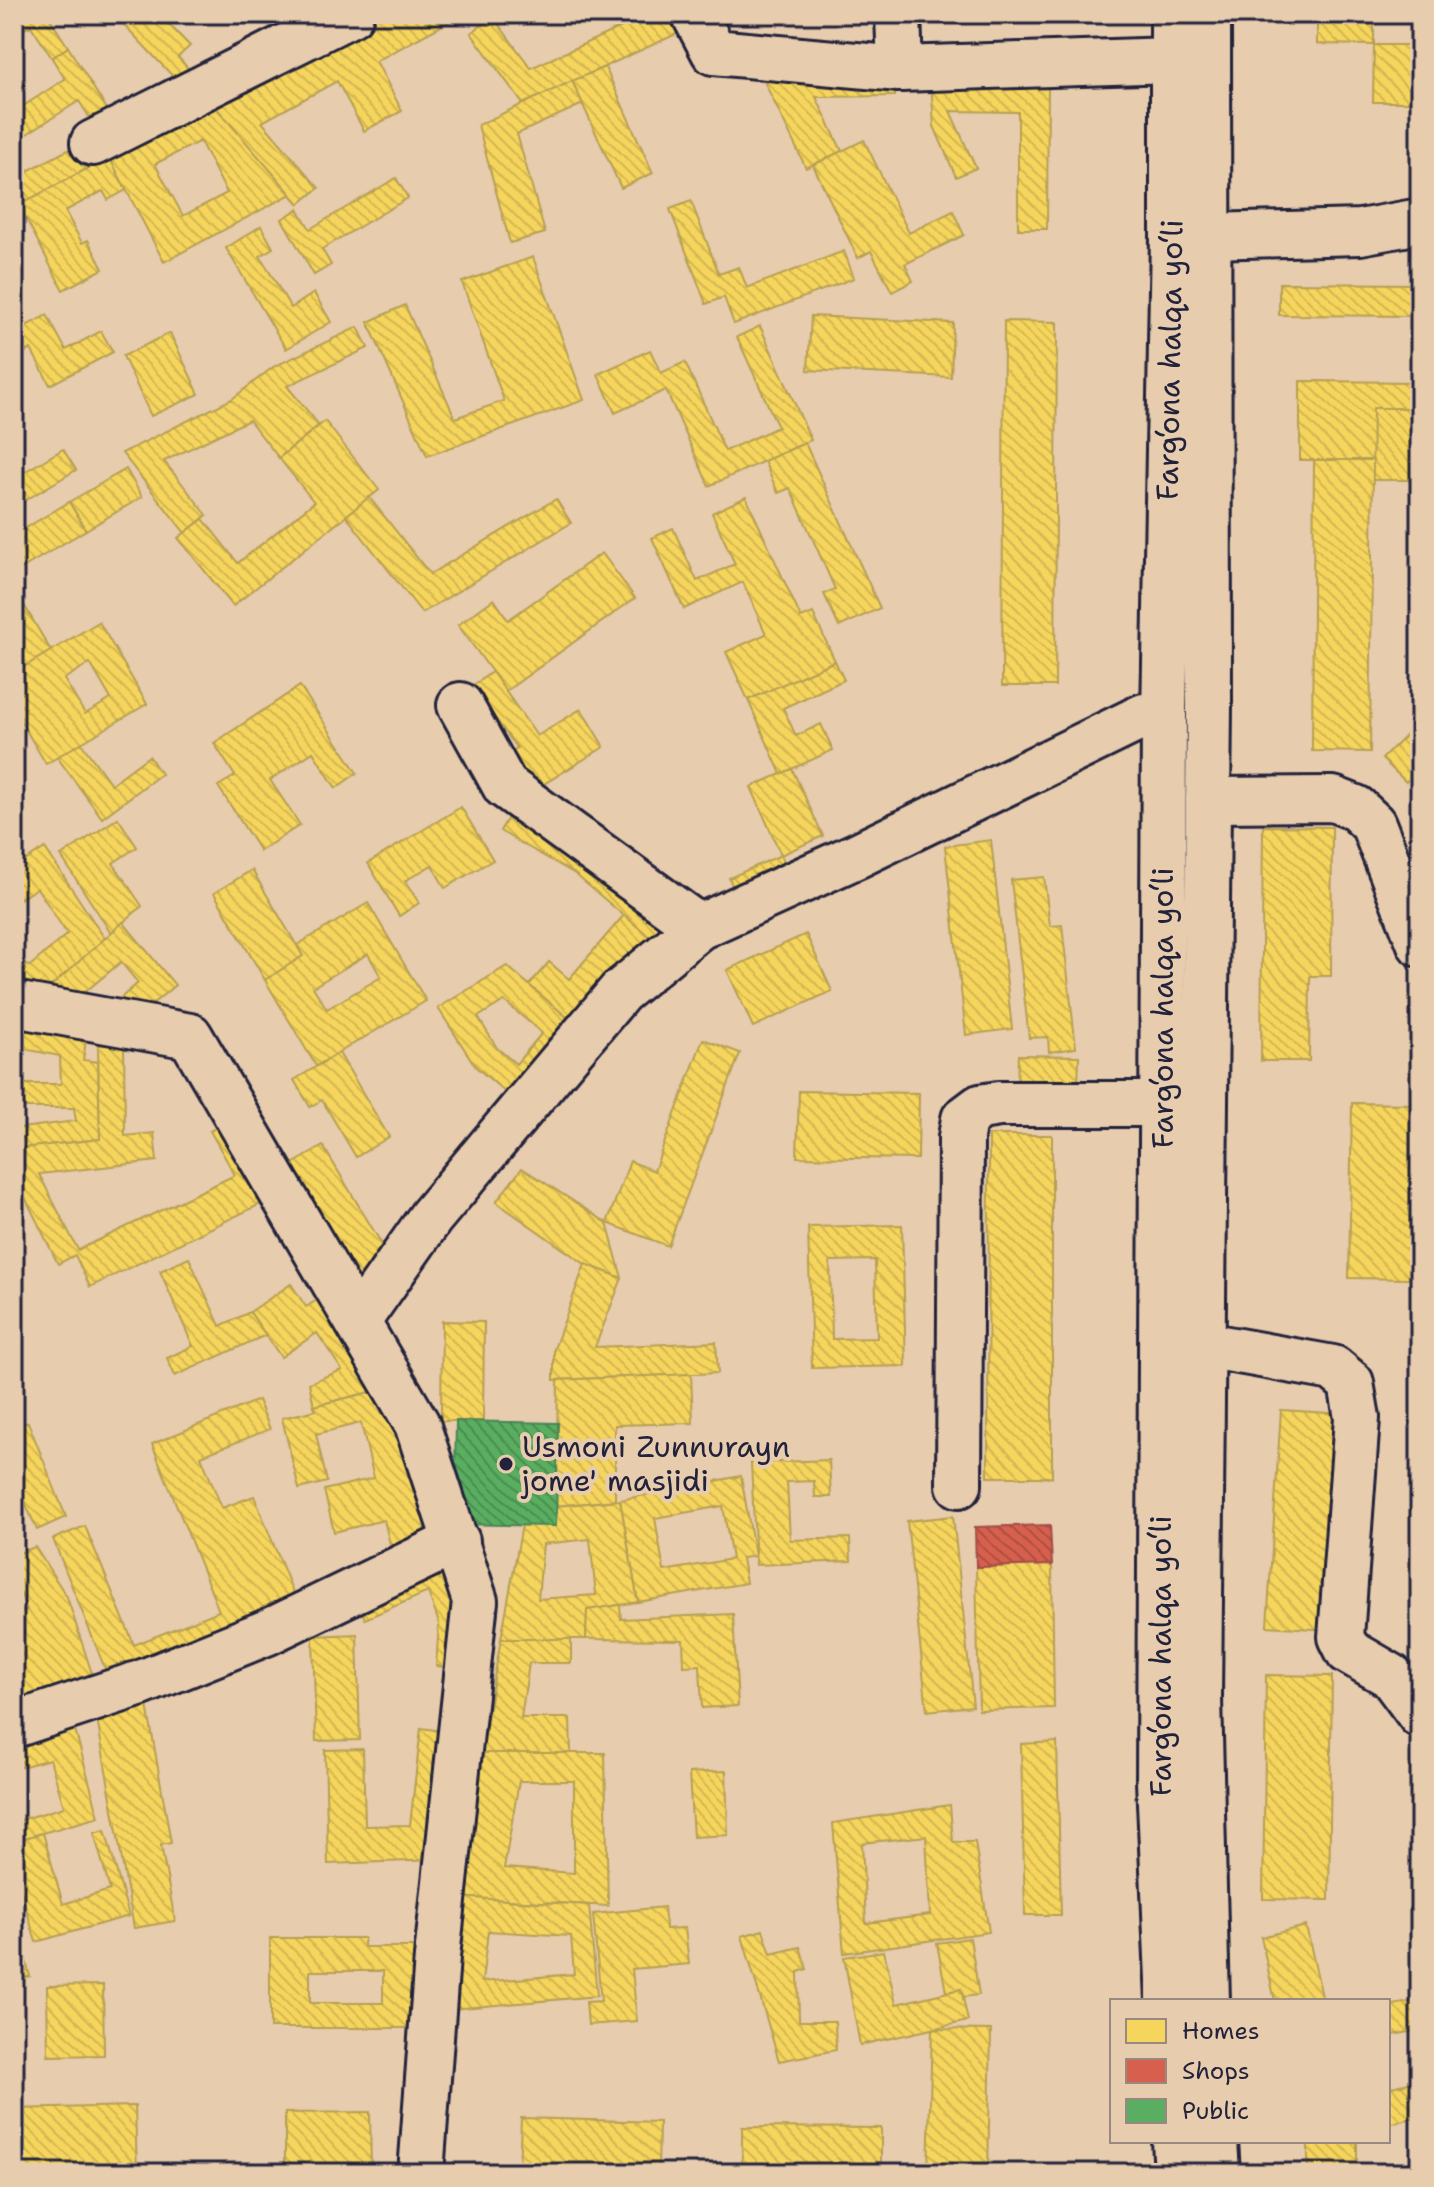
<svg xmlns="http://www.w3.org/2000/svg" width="1434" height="2187" font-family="'Shantell Sans',sans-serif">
	<defs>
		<pattern id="homes-back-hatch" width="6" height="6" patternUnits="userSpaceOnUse" patternTransform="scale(2)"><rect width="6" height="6" fill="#f6d55c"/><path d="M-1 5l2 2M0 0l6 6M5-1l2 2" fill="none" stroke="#d3b751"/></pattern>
		<pattern id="shops-back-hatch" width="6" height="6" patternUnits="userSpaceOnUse" patternTransform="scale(2)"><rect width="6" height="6" fill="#d6604d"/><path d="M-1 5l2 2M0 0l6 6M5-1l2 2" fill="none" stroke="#ad4f41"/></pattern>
		<pattern id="public-back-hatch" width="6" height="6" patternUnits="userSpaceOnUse" patternTransform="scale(2)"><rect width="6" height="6" fill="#5aae61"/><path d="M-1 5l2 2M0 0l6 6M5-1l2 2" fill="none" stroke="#4a8d51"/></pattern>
	</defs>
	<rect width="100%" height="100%" fill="#e7ccae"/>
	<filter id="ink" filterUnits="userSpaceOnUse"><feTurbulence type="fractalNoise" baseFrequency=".0125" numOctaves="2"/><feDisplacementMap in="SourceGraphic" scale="16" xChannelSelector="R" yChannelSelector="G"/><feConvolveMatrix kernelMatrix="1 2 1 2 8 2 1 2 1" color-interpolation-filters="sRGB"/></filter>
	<g filter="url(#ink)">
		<g fill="url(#homes-back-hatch)" stroke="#b69f52" stroke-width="2" fill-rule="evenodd">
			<polygon points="14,14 47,14 68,47 52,58 31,26 14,33"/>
			<polygon points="114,14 159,14 190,46 178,57 194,75 182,86"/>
			<polygon points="379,14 460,16 376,61 402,111 364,131 337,81 262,122 319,188 299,204 212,103"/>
			<polygon points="650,14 689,14 694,26 523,104 471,33 493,17 531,68"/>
			<polygon points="783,14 838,14 838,16 784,19"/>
			<polygon points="1317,14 1374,14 1374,45 1317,44"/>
			<polygon points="1374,45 1420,45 1420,102 1373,102"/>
			<polygon points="68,47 113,119 97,129 79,101 14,142 14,112 65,79 52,58"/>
			<polygon points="605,67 653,173 621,188 572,81"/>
			<polygon points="895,77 895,96 816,97 842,151 806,168 763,79"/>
			<polygon points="572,81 583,104 517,134 545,233 510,243 478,125"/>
			<polygon points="931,81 1048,82 1047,229 1018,229 1018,112 950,111 976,168 956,177 934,126"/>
			<path d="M212,103L291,194L164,262L109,157ZM200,141L227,193L183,216L155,164Z"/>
			<polygon points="864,140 909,233 953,211 964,235 905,264 913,281 892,292 871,251 858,258 813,165"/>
			<polygon points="83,142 96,164 14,208 14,178"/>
			<polygon points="109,157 126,190 108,200 103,191 65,211 82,243 88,240 103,269 63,290 19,205"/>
			<polygon points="396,178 408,198 322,249 331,265 314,275 282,219 298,209 310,229"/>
			<polygon points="691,201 719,274 739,267 747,288 844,251 854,278 734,324 724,297 706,304 670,209"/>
			<polygon points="261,226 273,248 260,256 291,308 314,293 331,322 286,349 226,248"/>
			<polygon points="533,257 584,400 427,456 368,322 405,305 455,418 504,401 462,282"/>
			<polygon points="1279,283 1420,284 1420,316 1279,315"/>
			<polygon points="14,303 26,326 14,332"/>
			<polygon points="47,315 66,350 101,331 113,352 50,385 31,349 14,358 14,332"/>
			<polygon points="811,316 953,323 951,377 808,370"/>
			<polygon points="1004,321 1057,322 1055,686 1002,686"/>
			<polygon points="760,326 811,440 709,486 666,390 615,413 598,374 650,350 661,373 685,362 725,451 778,427 737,337"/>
			<polygon points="358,327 368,348 287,386 319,425 279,458 249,420 164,461 207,515 185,533 122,453 232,399 273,367"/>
			<polygon points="170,333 199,394 151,416 123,356"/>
			<polygon points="1300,381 1420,382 1420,408 1373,408 1373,460 1300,460"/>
			<polygon points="1373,408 1420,408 1420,480 1372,480"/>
			<polygon points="325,421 379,490 233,606 178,538 203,519 238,563 314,502 279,458"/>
			<polygon points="805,443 880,608 839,627 824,594 835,589 790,488 778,493 764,461"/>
			<polygon points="63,449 76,470 14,507 14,478"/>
			<polygon points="1314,460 1373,460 1370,752 1312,751"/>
			<polygon points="126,469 142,497 86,530 69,502"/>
			<polygon points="369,497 430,574 556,499 571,523 422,613 346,516"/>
			<polygon points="746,497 801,618 813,613 835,661 748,700 726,652 766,634 743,582 684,609 652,538 673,528 697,581 735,564 712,513"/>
			<polygon points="69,502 86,530 14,573 14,535"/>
			<polygon points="602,553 635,598 506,691 458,625 494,599 508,620"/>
			<polygon points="14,588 51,651 14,673"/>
			<path d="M99,622L147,704L46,764L14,710V673ZM90,663L111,699L85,714L64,679Z"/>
			<polygon points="835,661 844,680 783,708 796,736 821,724 833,750 781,774 748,700"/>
			<polygon points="492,672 537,736 581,709 604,747 529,793 506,755 517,748 472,686"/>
			<polygon points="300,686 357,773 336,788 313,752 270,780 300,825 260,851 218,786 235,776 214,743"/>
			<polygon points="1420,721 1420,767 1406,782 1382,759"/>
			<polygon points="81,743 111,784 149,756 161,774 102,818 57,757"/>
			<polygon points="792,769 823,836 781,855 751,787"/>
			<polygon points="461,807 493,860 445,888 432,865 405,881 419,903 399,916 368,863"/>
			<polygon points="512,811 670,924 655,942 575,874 500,831"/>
			<polygon points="118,818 137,847 113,863 142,906 111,933 61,856"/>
			<polygon points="1263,826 1332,827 1331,976 1310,976 1309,1061 1261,1061"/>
			<polygon points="991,840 1012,1029 966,1035 945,846"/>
			<polygon points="45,848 105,939 41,995 14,991 14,963 30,966 67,934 37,888 18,900 14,893 14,868"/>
			<polygon points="781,855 793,879 740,903 729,878"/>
			<polygon points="252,870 303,956 265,980 214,893"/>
			<polygon points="1044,877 1050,926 1062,925 1076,1048 1049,1052 1048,1037 1029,1038 1011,880"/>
			<path d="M368,903L426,1001L316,1066L265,980L303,956L297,945ZM368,954L381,977L327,1009L313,987Z"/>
			<polygon points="624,915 655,942 582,1030 529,985 549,962 569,979"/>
			<polygon points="123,922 175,985 131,1022 104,1012 138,983 121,962 74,1001 46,991"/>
			<polygon points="806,934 832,991 753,1027 727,970"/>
			<path d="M507,966L582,1030L519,1104L476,1067L438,1008ZM504,1001L542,1033L516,1064L497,1048L478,1017Z"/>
			<polygon points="14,1020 87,1033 83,1060 98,1062 100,1139 14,1149 14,1129 76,1121 74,1108 24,1108 24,1084 61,1084 60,1056 14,1047"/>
			<polygon points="703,1039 740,1053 668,1246 607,1223 630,1161 654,1171"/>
			<polygon points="124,1044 125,1136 154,1133 157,1161 39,1174 78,1250 235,1175 210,1131 225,1123 271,1199 90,1287 75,1255 58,1264 14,1175 14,1149 100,1139 98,1045"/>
			<polygon points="339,1053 389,1137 356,1157 322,1100 310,1107 294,1080"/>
			<polygon points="1018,1055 1079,1056 1078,1087 1017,1087"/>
			<polygon points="799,1091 919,1093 918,1159 797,1157"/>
			<polygon points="1352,1103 1412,1104 1409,1279 1349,1278"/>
			<polygon points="989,1135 1052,1135 1052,1477 988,1477"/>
			<polygon points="323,1146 393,1263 356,1285 286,1168"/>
			<polygon points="522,1168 607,1223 622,1278 585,1264 496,1202"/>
			<path d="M902,1225L906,1366L812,1368L808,1227ZM875,1260L877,1338L832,1339L830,1261Z"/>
			<polygon points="189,1258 220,1326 250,1312 266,1335 175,1376 167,1358 193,1346 160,1271"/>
			<polygon points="585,1264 622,1278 595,1347 716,1342 718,1373 554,1380 554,1349"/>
			<polygon points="291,1284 306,1307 328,1293 391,1387 314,1406 309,1383 342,1370 317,1333 281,1357 250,1312"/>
			<polygon points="442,1321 484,1322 483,1421 441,1421"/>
			<polygon points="691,1374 693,1423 615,1425 615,1500 556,1506 558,1380"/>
			<polygon points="391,1387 429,1543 392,1552 384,1520 334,1532 324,1490 374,1478 361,1423 316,1434 327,1482 299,1489 282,1418 316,1410 314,1406"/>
			<polygon points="258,1400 270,1429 201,1456 222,1508 254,1496 300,1610 112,1686 53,1539 85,1526 134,1645 219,1611 152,1444"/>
			<polygon points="1281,1410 1344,1414 1330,1630 1267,1626"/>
			<polygon points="28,1422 66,1517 37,1530 14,1477 14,1428"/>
			<polygon points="829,1460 831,1497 815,1497 814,1481 787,1482 790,1540 850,1538 851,1561 756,1565 751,1463"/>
			<path d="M741,1476L755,1556L742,1558L746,1583L638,1602L620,1500ZM723,1506L732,1559L664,1571L655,1518Z"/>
			<path d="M620,1500L638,1602L587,1610L586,1639H501L522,1525L556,1526V1506ZM590,1539L596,1595L538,1599L543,1544Z"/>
			<polygon points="953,1516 973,1706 927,1711 907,1521"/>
			<polygon points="35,1547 67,1597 97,1689 14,1716 14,1614 27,1610 14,1577 14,1555"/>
			<polygon points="438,1559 464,1633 461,1668 436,1666 439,1623 428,1592 365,1619 355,1594"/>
			<polygon points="1052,1565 1054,1708 979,1710 976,1567"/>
			<polygon points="620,1605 621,1619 733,1614 738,1706 702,1708 700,1665 684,1666 683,1640 586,1639 587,1610"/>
			<polygon points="357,1634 360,1740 316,1741 313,1636"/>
			<polygon points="501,1639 571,1639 571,1663 529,1663 521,1718 570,1718 571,1753 481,1753"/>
			<polygon points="1266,1675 1332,1676 1329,1900 1263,1899"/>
			<polygon points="146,1699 171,1843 161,1845 175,1921 134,1928 95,1708"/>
			<polygon points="73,1723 99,1817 14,1841 14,1822 64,1807 50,1759 14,1769 14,1740"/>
			<polygon points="421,1728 451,1732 437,1860 328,1864 325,1750 363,1749 365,1826 410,1825"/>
			<polygon points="1057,1742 1061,1915 1025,1915 1021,1744"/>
			<path d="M481,1753H605L608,1906L455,1897ZM519,1781H574V1873L504,1868Z"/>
			<polygon points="726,1771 728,1835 693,1837 689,1773"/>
			<path d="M950,1805L953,1842H975L989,1932L844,1953L833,1823ZM926,1836L930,1915L866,1923L862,1843Z"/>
			<polygon points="105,1830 129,1916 36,1942 14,1867 14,1841 43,1833 63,1904 110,1890 94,1833"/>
			<path d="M455,1897L589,1905L597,1996L441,2010ZM488,1931L571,1936L574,1974L482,1982Z"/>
			<polygon points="664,1907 666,1929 685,1928 689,1964 632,1969 637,2021 588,2025 586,2002 601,2001 593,1914"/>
			<polygon points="14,1918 30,1976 14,1981"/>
			<polygon points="1306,1926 1323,2001 1275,2001 1261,1937"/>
			<polygon points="763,1930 771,1954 800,1947 807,1969 798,1972 799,2021 835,2021 836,2050 779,2061 742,1936"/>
			<path d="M270,1938H364V1947H415L408,2028H270ZM310,1971H383V2003H310Z"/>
			<polygon points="970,1938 979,1995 963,1997 961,1989 946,1992 937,1943"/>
			<polygon points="884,1951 896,2004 961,1989 968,2021 860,2045 844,1957"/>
			<polygon points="103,1985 104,2055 48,2056 47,1986"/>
			<polygon points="1420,2000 1420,2030 1388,2036 1388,2006"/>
			<polygon points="932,2029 991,2030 988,2173 928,2173"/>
			<polygon points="1420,2080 1420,2116 1388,2124 1388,2088"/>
			<polygon points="135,2106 137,2173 14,2173 14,2109"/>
			<polygon points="370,2112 371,2173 285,2173 285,2113"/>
			<polygon points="521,2118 659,2122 658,2173 519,2173"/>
			<polygon points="742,2127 881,2128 881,2173 742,2173"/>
			<polygon points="1357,2142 1357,2173 1308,2173 1308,2143"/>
		</g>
		<polygon fill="url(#shops-back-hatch)" stroke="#a04d48" stroke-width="2" points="1050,1525 1052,1565 976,1567 975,1527"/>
		<polygon fill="url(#public-back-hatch)" stroke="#498456" stroke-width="2" points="456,1421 558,1423 556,1526 454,1524"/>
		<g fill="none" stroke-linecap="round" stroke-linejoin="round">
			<defs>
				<g id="minor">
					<polyline points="694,14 714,52 900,69 1172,60"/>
					<polyline points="898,14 900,69"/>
					<polyline points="93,143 351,14"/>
					<polyline points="1173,237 1360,232 1420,221"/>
					<polyline points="460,705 505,786 699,927"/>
					<polyline points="1208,800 1333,799 1356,808 1373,824 1420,944"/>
					<polyline points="14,1004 190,1036 417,1424 475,1601 437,1957 421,2173"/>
					<polyline points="358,1321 431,1217 620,992 699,927 858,855 1144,716 1164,716"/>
					<polyline points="1205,1345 1333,1368 1351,1383 1357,1418 1341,1637 1348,1651 1391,1676 1420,1715"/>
					<polyline points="959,1485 961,1137 964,1119 980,1107 999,1104 1163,1104"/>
					<polyline points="14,1725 141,1683 268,1632 457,1541"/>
				</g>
				<g id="highway">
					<polyline points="1169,2001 1159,1781 1164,716 1173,237 1173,14"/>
					<polyline points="1207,2001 1199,1698 1209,706 1208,14"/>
					<polyline points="1175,2141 1177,2173"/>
					<polyline points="1215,2141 1217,2173"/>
				</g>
			</defs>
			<use href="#minor" stroke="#22223b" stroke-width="50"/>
			<use href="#highway" stroke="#22223b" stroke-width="50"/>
			<use href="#minor" stroke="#e7ccae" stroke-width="44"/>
			<use href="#highway" stroke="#e7ccae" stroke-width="44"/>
		</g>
	</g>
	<circle fill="#22223b" stroke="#e7ccae" stroke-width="3" cx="506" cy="1464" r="8"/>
	<g text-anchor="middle" stroke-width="8" stroke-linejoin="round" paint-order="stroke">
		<g font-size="30" fill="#22223b" stroke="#e7ccae">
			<text transform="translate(1170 360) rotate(-89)" y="10">Farg‘ona halqa yo‘li</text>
			<text transform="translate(1163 1008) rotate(-90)" y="10">Farg‘ona halqa yo‘li</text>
			<text transform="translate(1161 1656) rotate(-90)" y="10">Farg‘ona halqa yo‘li</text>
		</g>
		<g font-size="30" fill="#22223b" stroke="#e7ccae" text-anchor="start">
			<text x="522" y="1457">Usmoni Zunnurayn<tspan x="522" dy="34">jome' masjidi</tspan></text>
		</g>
	</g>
	<rect width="1434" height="2187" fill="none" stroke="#e7ccae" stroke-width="48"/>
	<rect x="24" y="24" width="1386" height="2139" fill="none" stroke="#22223b" stroke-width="3" filter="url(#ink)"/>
	<rect x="1110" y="1999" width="280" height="144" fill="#e7ccae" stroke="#988880" stroke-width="2"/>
	<rect x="1126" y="2019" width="40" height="24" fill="#f6d55c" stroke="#988880" stroke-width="2"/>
	<text x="1182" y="2039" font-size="24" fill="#22223b">Homes</text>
	<rect x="1126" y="2059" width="40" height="24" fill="#d6604d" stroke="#988880" stroke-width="2"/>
	<text x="1182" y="2079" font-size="24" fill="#22223b">Shops</text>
	<rect x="1126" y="2099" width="40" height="24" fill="#5aae61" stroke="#988880" stroke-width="2"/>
	<text x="1182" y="2119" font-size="24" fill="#22223b">Public</text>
</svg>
